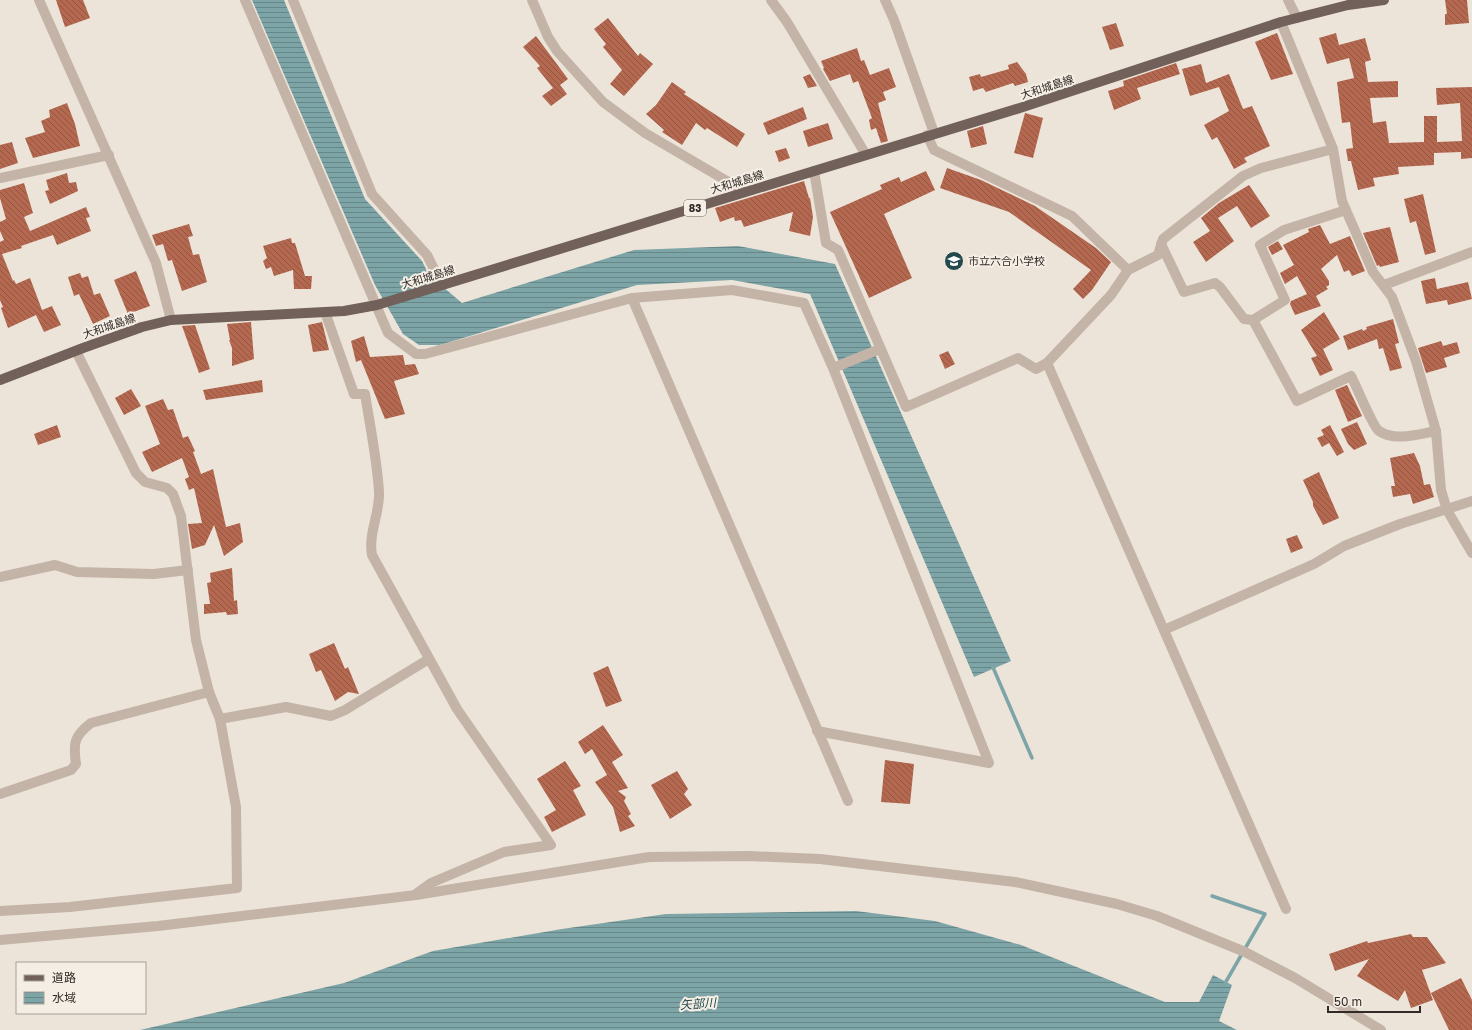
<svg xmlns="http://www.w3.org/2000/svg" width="1472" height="1030" font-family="'Golos Text','Noto Sans JP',sans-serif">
	<defs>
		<pattern id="water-rules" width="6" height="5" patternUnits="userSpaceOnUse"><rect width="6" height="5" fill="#7da4a6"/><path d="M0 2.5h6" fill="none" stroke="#678687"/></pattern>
		<pattern id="building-back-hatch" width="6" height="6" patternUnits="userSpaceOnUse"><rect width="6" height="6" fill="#b46850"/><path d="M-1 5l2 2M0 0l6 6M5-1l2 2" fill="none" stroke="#935642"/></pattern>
	</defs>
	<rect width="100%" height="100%" fill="#ede4d9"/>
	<g fill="url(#water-rules)">
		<polygon points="252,0 284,0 365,199 422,261 429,275 462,303 634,250 738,246 835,264 1011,661 974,677 810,294 732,280 637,285 440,345 419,345 403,334 375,285"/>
		<polygon points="856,911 935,921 1021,945 1165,1002 1199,1002 1213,975 1232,985 1219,1021 1237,1030 140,1030 344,983 433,951 562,929 666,914"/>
	</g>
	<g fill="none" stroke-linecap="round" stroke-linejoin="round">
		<g stroke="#7da4a6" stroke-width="3.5">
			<polyline points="992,665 1032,758"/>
			<polyline points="1212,896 1265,914 1224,985"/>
		</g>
	</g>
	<g fill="url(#building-back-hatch)">
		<polygon points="56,0 83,0 90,18 65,27"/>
		<polygon points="1445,0 1467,0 1469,23 1445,25 1445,14 1447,14"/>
		<polygon points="608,18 638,56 640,53 653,64 624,96 610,84 622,70 603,47 606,44 594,29"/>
		<polygon points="1116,23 1124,46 1110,50 1102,27"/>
		<polygon points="1277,33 1293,74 1271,80 1255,42"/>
		<polygon points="1336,33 1339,45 1365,38 1371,60 1365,62 1368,82 1398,81 1398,97 1370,98 1373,123 1386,121 1389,143 1424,142 1424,116 1437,116 1437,142 1462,141 1460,103 1437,105 1436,88 1472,87 1472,158 1461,159 1461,152 1434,153 1434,165 1398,167 1399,174 1373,178 1375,186 1358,190 1351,161 1348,161 1346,149 1353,148 1350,122 1342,123 1337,82 1354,78 1349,58 1327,64 1319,38"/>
		<polygon points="536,36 568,79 560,85 567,94 551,106 542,96 553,88 537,68 540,66 523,47"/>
		<polygon points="857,48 861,61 864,60 870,75 889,68 896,87 883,92 886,100 878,103 888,141 881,143 876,128 871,130 869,120 872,118 858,81 853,83 850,74 830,81 823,69 824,68 821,61"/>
		<polygon points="1017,62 1026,74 1028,82 1015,86 1013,83 986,92 983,88 973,91 969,77 980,74 981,77 1009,69 1008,65"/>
		<polygon points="1176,63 1180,74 1137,88 1141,99 1114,110 1108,91 1124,86 1123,81"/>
		<polygon points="1201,64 1206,83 1229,74 1243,109 1252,106 1270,146 1244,158 1247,162 1234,169 1217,137 1212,140 1204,125 1229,111 1219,87 1190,96 1182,69"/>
		<polygon points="810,74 817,86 808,88 803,77"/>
		<polygon points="672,82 686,92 684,94 745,134 737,147 707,128 705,130 696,123 682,145 662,132 664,130 646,114 656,105"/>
		<polygon points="67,103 75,124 80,146 33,158 25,138 45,132 41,121 50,117 49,110"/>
		<polygon points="803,107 807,119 768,135 763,123"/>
		<polygon points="1025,113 1043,118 1033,158 1014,153"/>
		<polygon points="828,123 833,139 808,147 803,131"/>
		<polygon points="983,126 987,144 971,148 967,131"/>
		<polygon points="12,142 18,163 0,169 0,145"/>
		<polygon points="786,148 790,158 779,162 775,151"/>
		<polygon points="947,168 981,180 1035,206 1096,248 1111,262 1092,290 1083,299 1073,289 1091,270 1009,212 940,188"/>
		<polygon points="926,171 935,190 884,214 912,278 869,298 830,212 882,189 880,185 899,177 901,182"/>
		<polygon points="67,173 69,183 76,182 78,191 50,204 45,191 49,190 46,180"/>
		<polygon points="804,181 809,198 810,198 813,217 810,236 789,231 793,212 744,227 741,220 735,221 734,217 720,222 715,208"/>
		<polygon points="24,183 33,213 24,217 30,231 86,207 90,217 86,218 91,231 57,245 53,235 21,246 22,248 2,254 13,281 14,280 16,284 30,278 42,310 52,306 61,325 44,332 36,315 8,328 1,308 3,307 0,300 0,242 4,240 0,231 0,222 6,219 0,198 0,190"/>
		<polygon points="1249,185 1270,216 1251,228 1237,206 1218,218 1234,241 1206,262 1193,242 1210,231 1201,218 1219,203"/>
		<polygon points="1423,194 1436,252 1425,255 1416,221 1410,223 1404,199"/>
		<polygon points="189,224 193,236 188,237 193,255 199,254 207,282 182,291 172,260 168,261 163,244 156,246 152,235"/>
		<polygon points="1320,225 1330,244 1350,236 1365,271 1352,276 1349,270 1344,272 1337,255 1321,269 1329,281 1329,285 1326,287 1328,289 1316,296 1321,306 1295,315 1290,304 1291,301 1307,294 1297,276 1285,284 1280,273 1294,265 1283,245 1309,232 1308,229"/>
		<polygon points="1390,227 1399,262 1380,267 1379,265 1377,266 1363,233"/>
		<polygon points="291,238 292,243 295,243 305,276 312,276 311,289 294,289 293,270 274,276 271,267 266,269 263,261 267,258 263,246"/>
		<polygon points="1278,241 1283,249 1272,255 1268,247"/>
		<polygon points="136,271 150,306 128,314 114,280"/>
		<polygon points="80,273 82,278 88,276 94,295 100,293 110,316 93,324 79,294 74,296 68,277"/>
		<polygon points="1435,278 1437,289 1468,282 1472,299 1448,305 1447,300 1426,304 1421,281"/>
		<polygon points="1324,312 1340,339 1323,349 1333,370 1320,376 1311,358 1317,356 1301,330"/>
		<polygon points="1393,319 1399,343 1395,344 1402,368 1390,371 1383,348 1379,349 1377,339 1348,350 1343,336 1362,329 1363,331 1367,329 1366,327"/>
		<polygon points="251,322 254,359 232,366 232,348 229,340 230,340 227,324"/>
		<polygon points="322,322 329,350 313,352 308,325"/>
		<polygon points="195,325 210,369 199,373 182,326"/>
		<polygon points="364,336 370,357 403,355 405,365 415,364 419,374 394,381 405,414 385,419 361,360 356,362 351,341"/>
		<polygon points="1441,341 1443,346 1457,342 1460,353 1444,358 1447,367 1426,373 1418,348"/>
		<polygon points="948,351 955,364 945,369 939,355"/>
		<polygon points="262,380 263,392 206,400 203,390"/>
		<polygon points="1347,385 1362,416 1348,422 1335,390"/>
		<polygon points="131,389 141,406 124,415 115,398"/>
		<polygon points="163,399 168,410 173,409 183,438 188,436 195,451 193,452 201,474 213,469 226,527 240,523 243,542 224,556 214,525 205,545 192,549 188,524 202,523 194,488 189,490 185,479 189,477 182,458 152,472 142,452 160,444 145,406"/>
		<polygon points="1357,422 1367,444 1354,450 1348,444 1341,429"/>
		<polygon points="57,425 61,437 38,445 34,434"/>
		<polygon points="1330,425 1344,452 1337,456 1329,443 1322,447 1317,438 1324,435 1321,430"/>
		<polygon points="1414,453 1420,466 1424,485 1430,484 1434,497 1413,504 1410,494 1393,497 1391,486 1395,486 1390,458"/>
		<polygon points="1319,472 1339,518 1323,525 1313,506 1313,502 1303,480"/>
		<polygon points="1297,535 1303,548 1291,553 1286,539"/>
		<polygon points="232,568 234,601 237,600 238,614 227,615 226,612 204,614 204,604 210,604 207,583 211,582 210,573"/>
		<polygon points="334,643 345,669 348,667 359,694 348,692 335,701 321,670 316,672 309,654"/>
		<polygon points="608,666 622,701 606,707 593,673"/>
		<polygon points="603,725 623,755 612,762 628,788 618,791 626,797 624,801 631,814 628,816 635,826 620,832 613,807 595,782 607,775 592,749 585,754 578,742"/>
		<polygon points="885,760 914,764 910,804 881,802"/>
		<polygon points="565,761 581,786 573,790 586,815 552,832 544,817 556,810 537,779"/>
		<polygon points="677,771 688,789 684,794 692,805 670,819 651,785"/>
		<polygon points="1411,934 1413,937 1427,937 1446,963 1422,970 1433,1000 1411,1008 1405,990 1398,1001 1357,976 1369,959 1335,971 1329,954 1367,941 1368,943"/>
		<polygon points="1461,978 1472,1000 1472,1030 1449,1030 1431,993"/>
	</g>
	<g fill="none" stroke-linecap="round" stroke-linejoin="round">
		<g stroke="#c3b4a7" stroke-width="10">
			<polyline points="39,0 156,263 171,320"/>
			<polyline points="245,0 388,333 416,354 425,354 632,298 732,290 804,303 833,368 989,763 817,731"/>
			<polyline points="293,0 372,194 427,255 442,285"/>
			<polyline points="532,0 548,37 557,51 603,102 645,133 744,191"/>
			<polyline points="771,0 787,22 866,155"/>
			<polyline points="885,0 894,20 934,133"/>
			<polyline points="1288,0 1297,18"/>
			<polyline points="1281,22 1333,149 1342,201 1373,272 1392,297 1416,361 1436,431 1441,490 1447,510 1472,553"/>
			<polyline points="927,135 934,150 1072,216 1128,270"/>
			<polyline points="814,171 826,243 838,250 906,407 1018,358 1036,369 1047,363 1111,295 1128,270 1158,255 1163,239 1243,176 1261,168 1333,149"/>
			<polyline points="0,178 109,155"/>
			<path d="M1161,244L1184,292L1215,283L1220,287L1244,319L1253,320L1297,401L1351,376C1356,385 1373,427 1379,431C1395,442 1419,434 1436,431"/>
			<polyline points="1384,285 1472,252"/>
			<polyline points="632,298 848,801"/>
			<path d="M325,312L354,394H365C370,426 377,459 379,492C380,513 368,534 372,555L457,709L551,845L504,852L431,883L417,893"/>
			<polyline points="1253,320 1285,300 1260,245 1284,230 1346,210"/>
			<polyline points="1047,363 1286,909"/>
			<polyline points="833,368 880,349"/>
			<polyline points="0,577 55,565 77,572 154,574 188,570"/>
			<polyline points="1164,630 1314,564 1344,546 1400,524 1472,501"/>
			<polyline points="220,719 286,707 331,716 345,710 429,659"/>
			<path d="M0,794L71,770L76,764C73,743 74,736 91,723L209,692"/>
			<polyline points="0,911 70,907 237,888 236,807 220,719 209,692 196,640 181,516 173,494 167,488 145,482 136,473 76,351"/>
			<polyline points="0,940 158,926 416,895 649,857 749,856 820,859 1015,882 1117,904 1157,916 1245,952 1295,978 1381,1030"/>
		</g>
		<polyline stroke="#71615a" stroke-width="10" points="0,380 83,348 142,327 171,320 344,311 377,305 1023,107 1281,22 1348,5 1384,0"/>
	</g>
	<defs>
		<symbol id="school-disc" viewBox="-11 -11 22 22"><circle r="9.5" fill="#22494c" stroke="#f5eee5"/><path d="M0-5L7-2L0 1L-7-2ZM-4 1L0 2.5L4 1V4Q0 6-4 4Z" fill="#fff"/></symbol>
	</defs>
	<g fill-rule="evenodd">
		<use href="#school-disc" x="943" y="250" width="22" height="22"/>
	</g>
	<g text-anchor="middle" stroke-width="4" stroke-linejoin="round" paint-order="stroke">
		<rect fill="#f5eee5" stroke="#6c655f" stroke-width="1" x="684" y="200" width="22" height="16" rx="3"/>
		<g font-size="10" font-weight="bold" fill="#312a26">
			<text x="695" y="212">83</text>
		</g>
		<g font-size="11" fill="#312a26" stroke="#f5eee5">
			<text transform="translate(1047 87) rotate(-18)" y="4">大和城島線</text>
			<text transform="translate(737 182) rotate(-17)" y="4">大和城島線</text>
			<text transform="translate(428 277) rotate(-17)" y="4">大和城島線</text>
			<text transform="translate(109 326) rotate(-19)" y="4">大和城島線</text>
		</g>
		<g font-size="11" fill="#312a26" stroke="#f5eee5" text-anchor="start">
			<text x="968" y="265">市立六合小学校</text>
		</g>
		<g font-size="12" font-style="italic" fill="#22494c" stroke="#f5eee5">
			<text transform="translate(698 1004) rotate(-4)" y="4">矢部川</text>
		</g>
	</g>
	<rect x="16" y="962" width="130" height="52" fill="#f5eee5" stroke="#a7a099"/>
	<rect x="24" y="975" width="20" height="6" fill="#71615a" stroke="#a7a099"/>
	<text x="52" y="982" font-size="12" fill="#312a26">道路</text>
	<rect x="24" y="992" width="20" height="12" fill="url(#water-rules)" stroke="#a7a099"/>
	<text x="52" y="1002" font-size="12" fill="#312a26">水域</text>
	<path d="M1328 1006v6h92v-6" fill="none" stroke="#312a26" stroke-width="2"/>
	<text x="1334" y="1006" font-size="12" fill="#312a26" stroke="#f5eee5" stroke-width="3" paint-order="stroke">50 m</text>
</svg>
